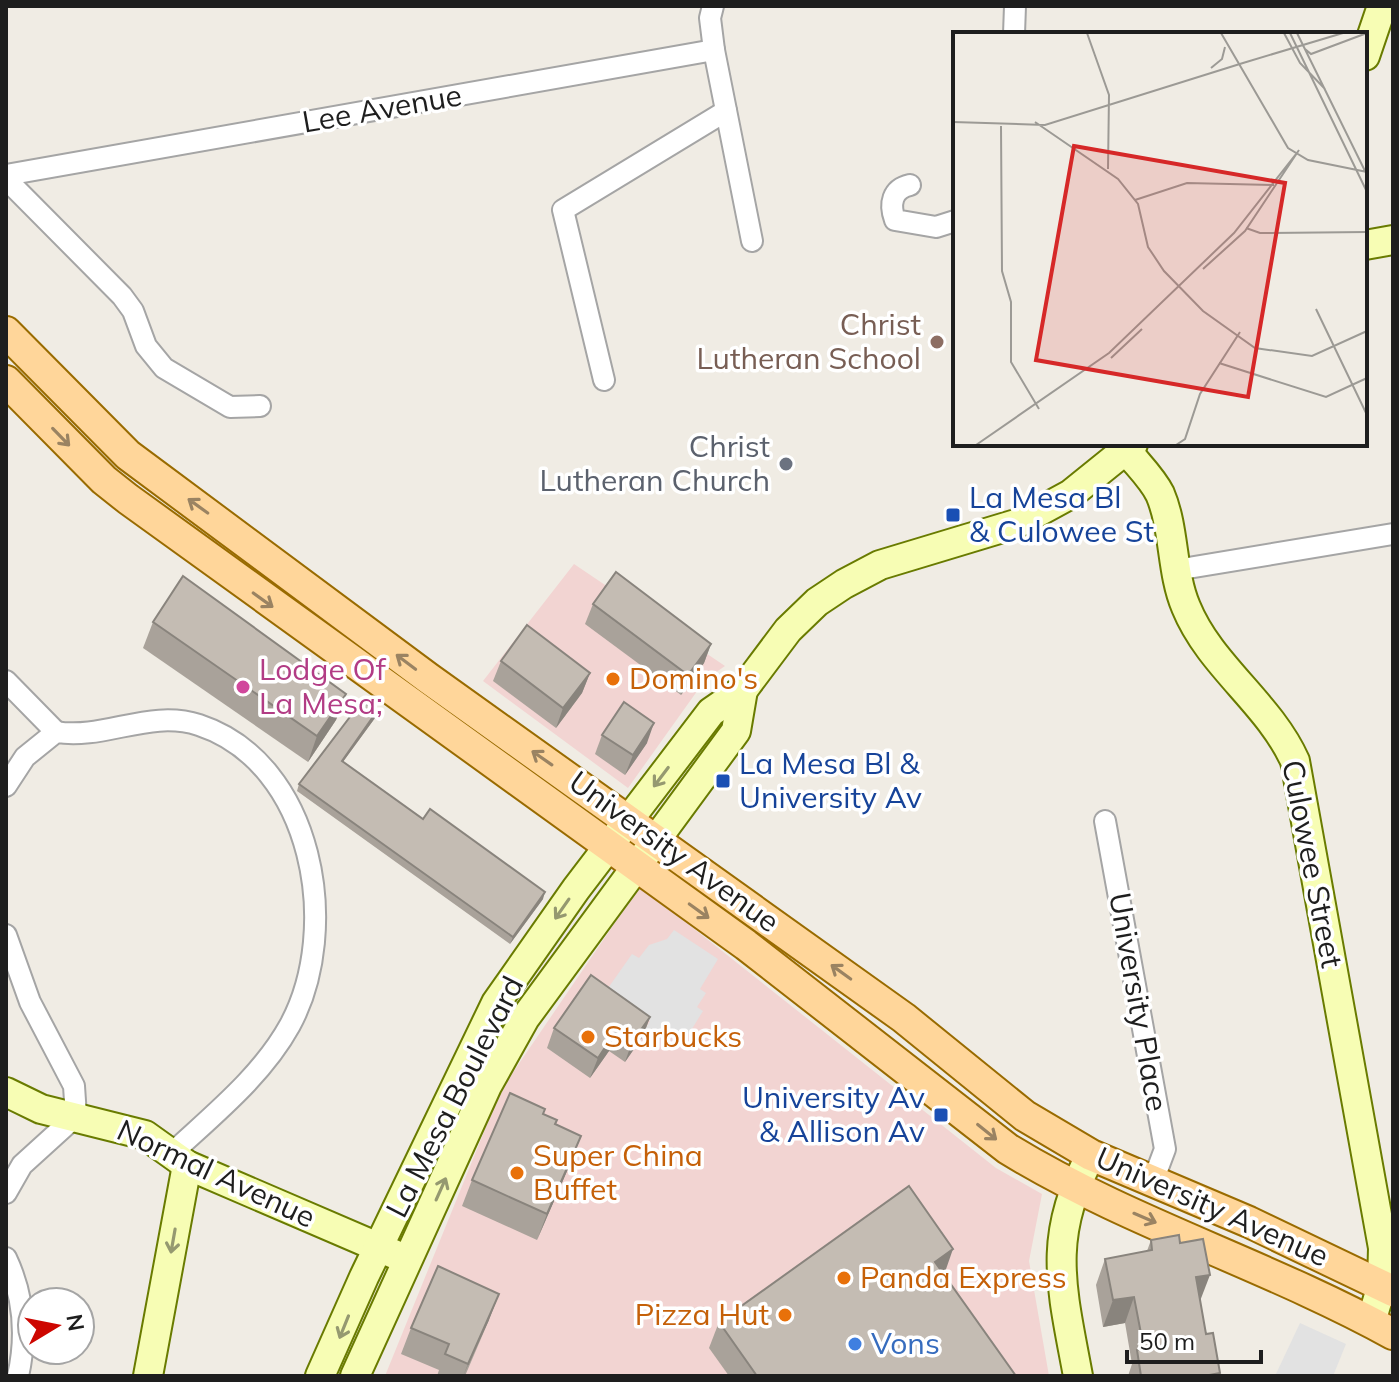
<svg xmlns="http://www.w3.org/2000/svg" width="1399" height="1382" font-family="Mulish,sans-serif">
	<rect width="100%" height="100%" fill="#f0ece4"/>
	<g fill="#f2d4d2">
		<polygon points="574,564 725,666 705,680 628,788 483,681"/>
		<polygon points="640,886 996,1168 1042,1194 1029,1261 1049,1376 385,1376 501,1090"/>
	</g>
	<g fill="#e2e2e2">
		<polygon points="674,930 718,959 700,989 706,993 697,1007 703,1011 682,1045 661,1030 654,1042 642,1034 650,1021 606,991 632,954 639,958 649,945 667,939"/>
		<polygon points="1300,1323 1346,1344 1333,1376 1275,1376"/>
	</g>
	<g fill="none" stroke-linecap="round" stroke-linejoin="round">
		<defs>
			<g id="street">
				<polyline points="713,6 710,18 714,50 752,241"/>
				<polyline points="1014,34 1015,6"/>
				<polyline points="6,175 714,50"/>
				<polyline points="6,179 122,296 133,311 146,346 164,368 230,407 260,406"/>
				<path d="M910,185C892,189 889,204 895,220L936,227L955,221"/>
				<polyline points="604,380 563,210 726,111"/>
				<polyline points="1176,570 1393,534"/>
				<polyline points="6,681 56,732"/>
				<path d="M6,786L25,757L56,732C105,740 149,709 199,725C314,763 342,929 290,1025C262,1076 213,1115 171,1154"/>
				<polyline points="1105,821 1165,1149 1153,1181"/>
				<polyline points="6,935 30,1002 74,1086 76,1116 22,1165 6,1193"/>
				<path d="M6,1258C24,1296 27,1336 18,1376"/>
			</g>
			<g id="secondary">
				<polyline points="1365,56 1382,6"/>
				<polyline points="1365,245 1393,240"/>
				<path d="M1127,451C1138,465 1152,478 1160,494C1175,529 1171,572 1186,607C1210,666 1269,703 1295,761L1383,1248L1382,1285L1371,1322"/>
				<polyline points="6,1092 41,1109 145,1135 187,1165 394,1254"/>
				<polyline points="148,1376 187,1165"/>
				<polyline points="320,1376 364,1277 496,1003 576,889 711,712 743,690 788,630 817,602 844,584 880,565 1016,524 1071,494 1133,444"/>
				<polyline points="355,1376 487,1086 525,1018 736,731 743,690"/>
				<path d="M1078,1376C1062,1289 1046,1237 1091,1155"/>
			</g>
			<g id="primary">
				<polyline points="6,332 128,455 428,678 904,1018 1025,1116 1091,1155 1249,1222 1393,1291"/>
				<path d="M6,381L104,480L128,499L746,945L1008,1149C1129,1223 1268,1265 1393,1334"/>
			</g>
		</defs>
		<use href="#street" stroke="#a5a5a5" stroke-width="24"/>
		<use href="#secondary" stroke="#697b00" stroke-width="32"/>
		<use href="#primary" stroke="#996b00" stroke-width="34"/>
		<use href="#street" stroke="#fff" stroke-width="20"/>
		<use href="#secondary" stroke="#f7fdb4" stroke-width="28"/>
		<use href="#primary" stroke="#ffd69a" stroke-width="30"/>
	</g>
	<g fill="#a9a29a">
		<polygon points="593,604 711,644 704,663 681,695 585,624"/>
		<polygon points="153,622 346,694 336,720 308,762 143,648"/>
		<polygon points="501,661 590,673 582,693 556,728 493,681"/>
		<polygon points="375,718 343,762 423,819 543,899 510,944 297,791 299,784"/>
		<polygon points="602,735 647,743 625,775 595,754"/>
		<polygon points="650,1017 643,1036 625,1062 609,1051 590,1078 547,1048 554,1028"/>
		<polygon points="543,1114 556,1124 571,1162 537,1240 462,1206 472,1180"/>
		<polygon points="1151,1240 1180,1243 1200,1301 1206,1334 1220,1373 1219,1376 1128,1376 1132,1364 1125,1323 1103,1327 1096,1285 1105,1259 1147,1251"/>
		<polygon points="944,1275 1016,1376 729,1376 709,1348 719,1322"/>
		<polygon points="489,1320 465,1376 437,1376 439,1370 401,1354 411,1328"/>
	</g>
	<g fill="#89847d">
		<polygon points="711,644 704,663 681,695 688,675"/>
		<polygon points="590,673 582,693 556,728 563,708"/>
		<polygon points="346,694 336,720 308,762 317,736"/>
		<polygon points="377,711 375,718 339,767 342,761"/>
		<polygon points="654,723 647,743 625,775 633,755"/>
		<polygon points="545,892 543,899 510,944 513,937"/>
		<polygon points="650,1017 643,1036 625,1062 632,1042"/>
		<polygon points="616,1031 609,1051 590,1078 598,1058"/>
		<polygon points="581,1136 571,1162 537,1240 547,1214"/>
		<polygon points="953,1249 944,1275 935,1262"/>
		<polygon points="1210,1275 1200,1301 1196,1277"/>
		<polygon points="499,1294 489,1320 463,1376 468,1364"/>
		<polygon points="1134,1297 1125,1323 1103,1327 1113,1300"/>
	</g>
	<g fill="#c4bcb3" stroke="#89847d" stroke-width="2">
		<polygon points="616,572 711,644 688,675 593,604"/>
		<polygon points="183,576 346,694 317,736 153,622"/>
		<polygon points="527,625 590,673 563,708 501,661"/>
		<polygon points="362,701 377,711 342,761 423,819 430,809 545,892 513,937 299,784"/>
		<polygon points="624,702 654,723 633,755 602,735"/>
		<polygon points="591,975 650,1017 632,1042 616,1031 598,1058 554,1028"/>
		<polygon points="510,1093 545,1109 543,1114 557,1120 555,1124 581,1136 547,1214 472,1180"/>
		<polygon points="909,1186 953,1249 935,1262 1016,1376 757,1376 719,1322"/>
		<polygon points="1179,1235 1180,1243 1203,1239 1210,1275 1196,1277 1206,1334 1213,1333 1220,1373 1204,1376 1141,1376 1137,1350 1144,1349 1134,1297 1113,1300 1105,1259 1152,1250 1151,1240"/>
		<polygon points="438,1266 499,1294 468,1364 445,1354 449,1344 411,1328"/>
	</g>
	<defs><path id="oneway-shaft" d="M-6 0H5M1.5-3L5.5 0L1.5 3" fill="none" stroke-width="1.6" stroke-linecap="round" stroke-linejoin="round" transform="scale(2)"/></defs>
	<g stroke="#9a8362">
		<use href="#oneway-shaft" transform="translate(61 437) rotate(46)"/>
		<use href="#oneway-shaft" transform="translate(198 506) rotate(-144)"/>
		<use href="#oneway-shaft" transform="translate(263 600) rotate(36)"/>
		<use href="#oneway-shaft" transform="translate(406 662) rotate(-143)"/>
		<use href="#oneway-shaft" transform="translate(542 758) rotate(-145)"/>
		<use href="#oneway-shaft" transform="translate(699 911) rotate(36)"/>
		<use href="#oneway-shaft" transform="translate(841 972) rotate(-144)"/>
		<use href="#oneway-shaft" transform="translate(987 1132) rotate(39)"/>
		<use href="#oneway-shaft" transform="translate(1145 1218) rotate(23)"/>
	</g>
	<g stroke="#959970">
		<use href="#oneway-shaft" transform="translate(661 777) rotate(127)"/>
		<use href="#oneway-shaft" transform="translate(562 909) rotate(125)"/>
		<use href="#oneway-shaft" transform="translate(441 1189) rotate(-66)"/>
		<use href="#oneway-shaft" transform="translate(173 1241) rotate(100)"/>
		<use href="#oneway-shaft" transform="translate(344 1327) rotate(112)"/>
	</g>
	<circle fill="#8d6e63" stroke="#fff" stroke-width="3" cx="937" cy="342" r="8"/>
	<circle fill="#6b7280" stroke="#fff" stroke-width="3" cx="786" cy="464" r="8"/>
	<g fill="#1a4fb4" stroke="#fff" stroke-width="3">
		<rect x="945" y="507" width="16" height="16" rx="4"/>
		<rect x="715" y="773" width="16" height="16" rx="4"/>
		<rect x="933" y="1107" width="16" height="16" rx="4"/>
	</g>
	<g fill="#e8710a" stroke="#fff" stroke-width="3">
		<circle cx="613" cy="679" r="8"/>
		<circle cx="588" cy="1037" r="8"/>
		<circle cx="517" cy="1173" r="8"/>
		<circle cx="844" cy="1278" r="8"/>
		<circle cx="785" cy="1315" r="8"/>
	</g>
	<circle fill="#d1479c" stroke="#fff" stroke-width="3" cx="243" cy="687" r="8"/>
	<circle fill="#3f7fe0" stroke="#fff" stroke-width="3" cx="855" cy="1344" r="8"/>
	<g text-anchor="middle" stroke-width="7" stroke-linejoin="round" paint-order="stroke">
		<g font-size="30" fill="#1e1e1e" stroke="#fff">
			<text transform="translate(382 109) rotate(-10)" y="10">Lee Avenue</text>
			<text transform="translate(674 852) rotate(36)" y="10">University Avenue</text>
			<text transform="translate(1312 864) rotate(79)" y="10">Culowee Street</text>
			<text transform="translate(1138 1002) rotate(80)" y="10">University Place</text>
			<text transform="translate(455 1097) rotate(-63)" y="10">La Mesa Boulevard</text>
			<text transform="translate(216 1174) rotate(25)" y="10">Normal Avenue</text>
			<text transform="translate(1212 1207) rotate(24)" y="10">University Avenue</text>
		</g>
		<g font-size="30" fill="#785e54" stroke="#fff" text-anchor="end">
			<text x="921" y="335">Christ<tspan x="921" dy="34">Lutheran School</tspan></text>
		</g>
		<g font-size="30" fill="#5b616d" stroke="#fff" text-anchor="end">
			<text x="770" y="457">Christ<tspan x="770" dy="34">Lutheran Church</tspan></text>
		</g>
		<g font-size="30" fill="#164399" stroke="#fff" text-anchor="start">
			<text x="969" y="508">La Mesa Bl<tspan x="969" dy="34">&amp; Culowee St</tspan></text>
			<text x="739" y="774">La Mesa Bl &amp;<tspan x="739" dy="34">University Av</tspan></text>
			<text x="925" y="1108" text-anchor="end">University Av<tspan x="925" dy="34">&amp; Allison Av</tspan></text>
		</g>
		<g font-size="30" fill="#b23c85" stroke="#fff" text-anchor="start">
			<text x="259" y="680">Lodge Of<tspan x="259" dy="34">La Mesa;</tspan></text>
		</g>
		<g font-size="30" fill="#c56008" stroke="#fff" text-anchor="start">
			<text x="629" y="689">Domino's</text>
			<text x="604" y="1047">Starbucks</text>
			<text x="533" y="1166">Super China<tspan x="533" dy="34">Buffet</tspan></text>
			<text x="860" y="1288">Panda Express</text>
			<text x="769" y="1325" text-anchor="end">Pizza Hut</text>
		</g>
		<g font-size="30" fill="#366cbe" stroke="#fff" text-anchor="start">
			<text x="871" y="1354">Vons</text>
		</g>
	</g>
	<g transform="translate(953 32)">
		<rect width="414" height="414" fill="#f0ece4"/>
		<path fill="none" stroke="#9c9a95" stroke-width="2" d="M134,1L156,63L155,137M268,1L335,116L355,128L414,140M331,1L347,31L372,57M337,1L414,160M344,1L414,143M352,17L358,22L414,1M290,31L390,1M258,36L269,27L272,15M0,90L92,93L290,31M82,90L165,147L185,172L195,215L211,239L250,279L302,316L359,324L414,299M48,94L49,239L58,270V330L86,377M182,168L234,151L321,153M293,196L307,201L414,200M250,237L292,199L346,118M363,277L414,383M158,326L189,297M266,331L373,365L414,346M23,413L156,321L281,201L343,122M223,413L232,407L247,362L287,300"/>
		<path fill="#d62828" fill-opacity="0.15" stroke="#d62828" stroke-width="4" d="M121,114L332,151L295,365L83,328Z"/>
		<rect width="414" height="414" fill="none" stroke="#1e1e1e" stroke-width="4"/>
	</g>
	<rect width="1399" height="1382" fill="none" stroke="#1e1e1e" stroke-width="16"/>
	<g transform="translate(56 1326) rotate(80)"><circle r="38" fill="#ffffff" stroke="#a5a5a5" stroke-width="2"/>
	<path d="M0-6L14 30L0 20L-14 30Z" fill="#cd0600"/>
	<text y="-12" font-size="22" font-weight="bold" text-anchor="middle" fill="#1e1e1e">N</text>
	</g>
	<path d="M1127 1350v12h134v-12" fill="none" stroke="#1e1e1e" stroke-width="4"/>
	<text x="1139" y="1350" font-size="24" fill="#1e1e1e" stroke="#ffffff" stroke-width="6" paint-order="stroke">50 m</text>
</svg>
